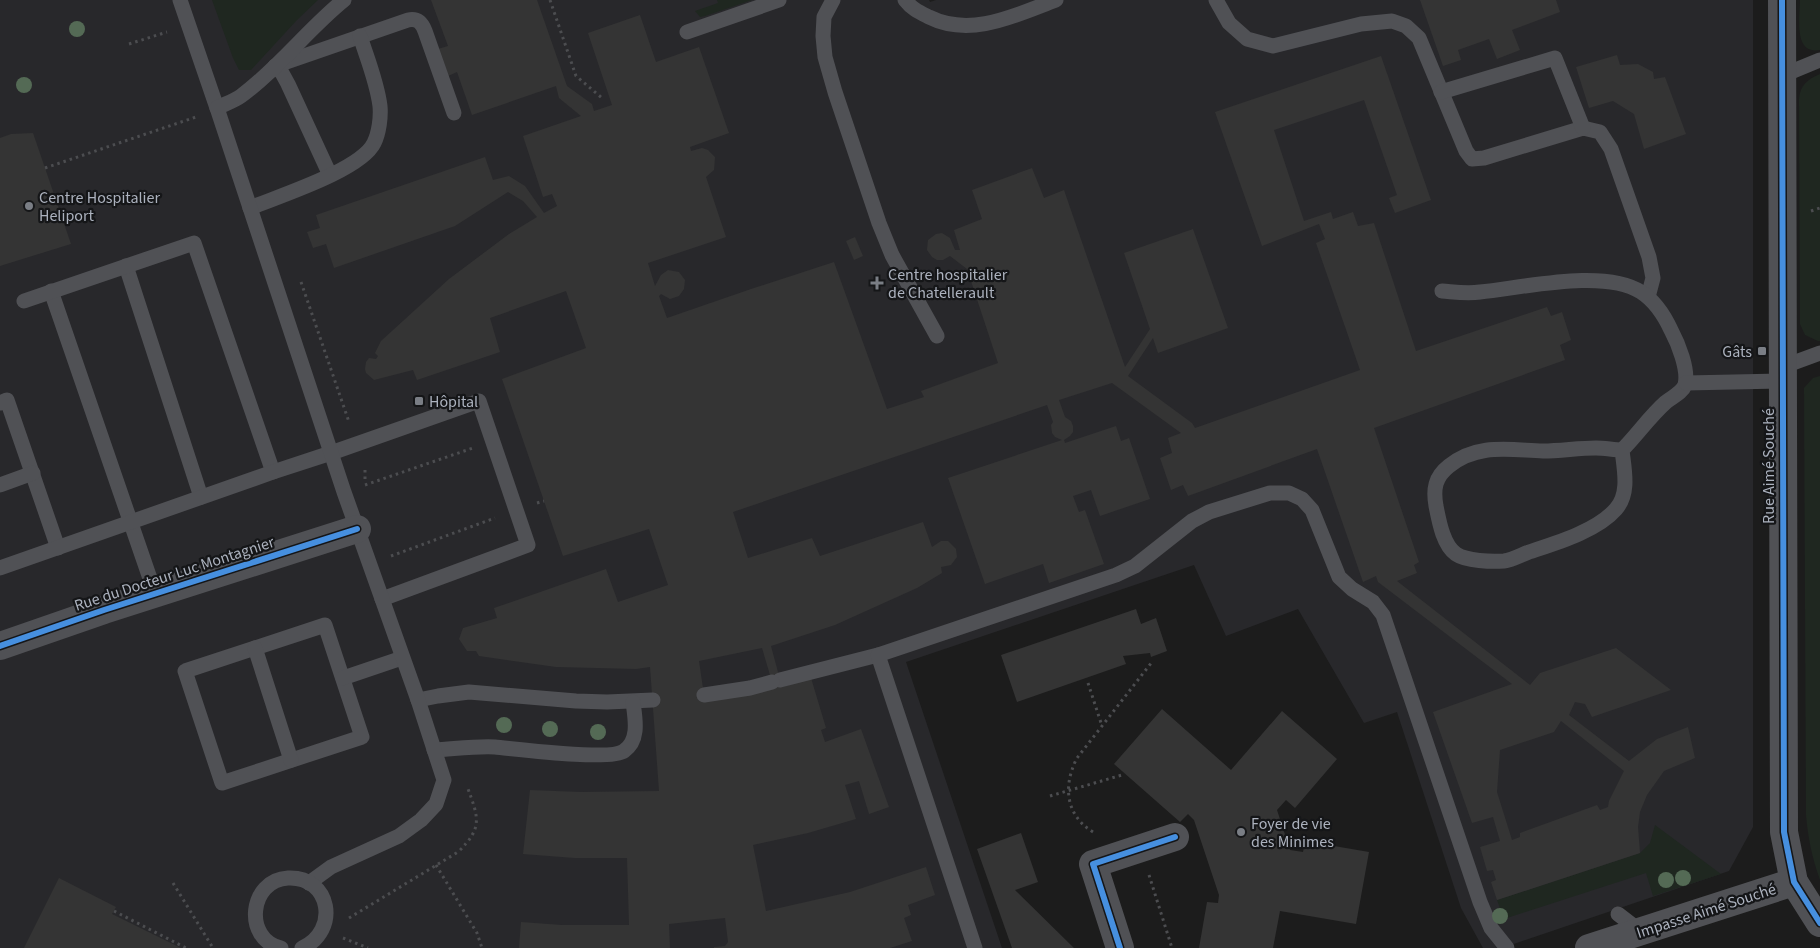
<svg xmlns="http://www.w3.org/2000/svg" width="1820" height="948" font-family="'Source Sans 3',sans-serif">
	<rect width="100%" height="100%" fill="#1c1c1c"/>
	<polygon fill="#28282b" points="0,0 929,0 930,2 936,0 1753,0 1753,827 1729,871 1502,948 1483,948 1461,908 1397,712 1364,723 1298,609 1226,636 1194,565 906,662 1002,948 0,948"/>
	<g fill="#1f2720">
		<polygon points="212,0 318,0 297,20 251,70 239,70 233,58"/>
		<polygon points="717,0 752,0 705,16 700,17 695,11 718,3"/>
		<path d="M1800,0H1820V50C1793,55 1800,17 1800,0Z"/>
		<path d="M1820,74V341H1818L1805,335L1800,324L1799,99C1800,85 1808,79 1820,74Z"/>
		<path d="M1820,376V880C1812,858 1808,838 1806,815L1804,388L1813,378Z"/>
		<polygon points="1655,825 1721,874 1653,896 1646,873 1504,919 1497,900 1640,853 1650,843"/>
	</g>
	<g fill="#343434" fill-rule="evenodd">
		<path d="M431,0H537L567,86L592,104L594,111L612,105L588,33L640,15L656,62L699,47L729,133L690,147L691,151L702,148L708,150L715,157L714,170L706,177L726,237L648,263L655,286L661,275L668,270L679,272L685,280L684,289L679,296L670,299L661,294L659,296L667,318L751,289L834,262L887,409L924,397L921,391L998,363L967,269L950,256L943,260H937L932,257L927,250L928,240L936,234L942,233L950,238L955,250H960L954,230L982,219L972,190L1032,168L1044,198L1064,190L1125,367L1150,329L1124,253L1193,229L1228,328L1158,353L1153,338L1128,376L1192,423L1195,428L1360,370L1316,243L1325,239L1319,224L1262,246L1215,112L1381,56L1431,200L1395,213L1389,198L1397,195L1364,100L1274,130L1304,221L1331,212L1333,219L1353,212L1358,226L1374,223L1416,351L1547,307L1551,316L1562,312L1571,340L1560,345L1565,360L1374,428L1419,562L1414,565L1417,573L1397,581L1530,685L1540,673L1616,648L1671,690L1592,717L1585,704L1575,702L1569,715L1629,761L1657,739L1688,727L1695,758L1664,771L1647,795L1640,812L1638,827L1640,853L1497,900L1491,882L1496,880L1493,870L1487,871L1480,847L1500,841L1493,817L1472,823L1433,712L1512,684L1378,582L1376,576L1363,582L1317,449L1188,496L1183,485L1171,490L1160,458L1172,453L1168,438L1181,433L1112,383L1059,400L1065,417L1071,421L1073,426V432L1070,436L1064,440L1065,443L1116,426L1121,441L1129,438L1150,499L1100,516L1091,490L1073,496L1079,512L1085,510L1104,564L1049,583L1043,564L985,584L948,478L1062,440L1055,437L1052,433L1051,425L1053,422L1047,405L733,512L748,558L812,538L820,556L923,522L932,547L941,541H948L956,549L957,557L951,565L941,567L942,573L917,588L835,625L771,646L782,687L811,678L826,728L821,730L825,742L861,729L889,807L869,814L859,781L845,785L856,819L808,833L753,845L766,911L850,892L926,867L935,895L908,905L911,915L904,918L912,941L890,948H714V947L725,946L728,942L725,918L669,924L670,948H519L521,922L562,925H629L627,858H575L523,854L530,790L581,792L659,791L650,667L636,669L556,667L479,656L476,651H467L459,639L463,628L497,618L494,608L606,569L618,602L668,585L649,529L563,556L544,501L502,379L586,348L566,291L490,318L500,352L417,380L413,370L374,380L366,373L365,369L366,362L369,358L376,359L378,356L375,353L381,341L449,279L509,234L537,217L523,201L508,192L455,226L334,268L326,244L313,248L307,232L320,228L316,215L485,157L493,180L509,176L525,186L544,213L557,206L552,194L543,197L523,136L581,116L559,98L556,86L472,115L457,72L448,76L438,49L448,46ZM762,648L772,682L704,695L699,661ZM1561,721L1624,771L1609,801L1608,807L1600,810L1597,805L1520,833V837L1512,840L1497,792L1500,750L1554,732Z"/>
		<polygon points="1420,0 1556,0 1560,12 1512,30 1520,50 1497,59 1489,39 1458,50 1461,60 1443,66"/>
		<polygon points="1617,55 1620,65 1638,64 1653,72 1654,79 1665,77 1686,134 1644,149 1634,114 1613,101 1589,108 1576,67"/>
		<polygon points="33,133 71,244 0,266 0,138 11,134"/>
		<polygon points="855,237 863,256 854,260 846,241"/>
		<polygon points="1136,609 1141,624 1156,618 1167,651 1151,657 1150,653 1123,656 1126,664 1017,702 1001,655"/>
		<polygon points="1162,709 1231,770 1282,711 1337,759 1295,808 1286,800 1277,810 1290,850 1303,852 1305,841 1369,852 1356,924 1280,911 1273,948 1199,948 1207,902 1218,903 1219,895 1194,820 1188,814 1180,822 1114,764"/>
		<polygon points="1021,833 1038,882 1015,890 1074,948 1012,948 977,849"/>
		<polygon points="59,878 116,907 112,914 181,948 24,948"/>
	</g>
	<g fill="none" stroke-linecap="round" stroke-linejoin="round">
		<g stroke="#4c4d50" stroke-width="3" stroke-dasharray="2.5 4" stroke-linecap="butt">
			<polyline points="550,0 576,76 602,98"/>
			<polyline points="129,44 167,32"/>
			<polyline points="45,168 196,117"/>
			<polyline points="1811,211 1820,208"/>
			<polyline points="301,282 349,422"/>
			<polyline points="365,479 365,466"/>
			<polyline points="365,485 473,448"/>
			<polyline points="537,503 544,501"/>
			<polyline points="391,556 495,518"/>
			<polyline points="1088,683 1102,726"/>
			<polyline points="1050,796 1122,775"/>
			<path d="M1093,832C1065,815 1063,785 1077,758L1152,662"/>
			<polyline points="436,865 477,933 482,948"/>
			<polyline points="1149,875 1172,948"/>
			<polyline points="173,883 213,948"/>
			<polyline points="114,911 186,948"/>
			<path d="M349,918L458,852C484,827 478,817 467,786"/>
			<polyline points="343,938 368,948"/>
		</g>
		<g stroke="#505155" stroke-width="15">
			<polyline points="180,0 217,108"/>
			<polyline points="833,0 824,17 823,36 825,57 835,92 879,223 892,255 937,336"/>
			<path d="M905,0C912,9 919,12 929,17C971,38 1016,15 1056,0"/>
			<polyline points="1216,0 1229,23 1247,39 1273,46 1361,24 1392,21 1406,26 1419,38 1466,151 1472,159 1484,158 1583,128 1600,132 1611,149 1649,257 1653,278 1648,297"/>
			<polyline points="687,32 779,0"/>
			<polyline points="1781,76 1820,60"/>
			<polyline points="1441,92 1555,58 1583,128"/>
			<path d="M330,175L288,84L282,73L275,66L408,20C418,18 422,23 425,31L454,113"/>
			<path d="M250,208C279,196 361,170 374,143C379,133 381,117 380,106C377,82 367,58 360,36"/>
			<polyline points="126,266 201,497"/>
			<polyline points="51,291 155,593"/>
			<path d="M1442,291C1455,292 1467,294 1480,292C1522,288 1604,268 1641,292C1655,301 1664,315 1671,330C1678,343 1689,370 1685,385C1682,393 1672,397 1666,402C1650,416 1637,435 1622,450C1624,469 1630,493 1616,509C1597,531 1556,543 1529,552C1521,555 1512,560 1504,561C1492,562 1466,561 1456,554C1443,545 1439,521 1436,506C1433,489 1435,477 1449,466C1478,443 1509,450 1543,451C1561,451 1578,448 1596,448C1605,448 1614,450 1622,450"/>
			<polyline points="24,301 194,243 273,472"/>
			<polyline points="1782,367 1820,353"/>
			<polyline points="1686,383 1782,381"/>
			<polyline points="0,403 7,400 58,548"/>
			<polyline points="0,485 33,473"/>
			<polyline points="0,568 273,472 331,453 479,401 528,545 382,599"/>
			<polygon points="325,625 362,737 222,783 185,671"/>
			<polyline points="255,648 291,760"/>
			<polyline points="343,678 402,658"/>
			<polyline points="780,680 878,655"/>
			<polyline points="704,695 750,688 772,682"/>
			<polyline points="418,700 438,696 469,692 576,701 607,702 653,700"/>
			<path d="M434,750C454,749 475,746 495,747C517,749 611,761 624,751C640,740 635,718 633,702"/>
			<path d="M309,883L331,867L399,836L421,820L436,804L444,780L418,700L344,492L217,108C225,104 234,101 241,96C279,68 308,29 344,0"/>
			<polyline points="1618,914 1640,931"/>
			<path d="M281,948C243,939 249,880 288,878C331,876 340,931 302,948"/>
			<polyline points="975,948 878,655 1116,575 1135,566 1192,521 1209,512 1270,493 1289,493 1302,499 1312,510 1339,577 1352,589 1373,602 1383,615 1480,902 1491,928 1507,948"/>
		</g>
		<g stroke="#505155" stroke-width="28">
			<polyline points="1782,0 1784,832 1794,882 1820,923"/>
			<polyline points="0,646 104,610 357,529"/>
			<polyline points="1120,948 1093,864 1175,837"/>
			<polyline points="1589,948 1794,882"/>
		</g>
		<defs>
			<g id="cycleway">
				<polyline points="1782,0 1784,832 1794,882 1820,923"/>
				<polyline points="0,646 104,610 357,529"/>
				<polyline points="1120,948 1093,864 1175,837"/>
			</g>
		</defs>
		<use href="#cycleway" stroke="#151618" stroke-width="9"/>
		<use href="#cycleway" stroke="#468fdf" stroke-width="6"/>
	</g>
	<g fill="#546a55">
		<circle cx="77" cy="29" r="8"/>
		<circle cx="24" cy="85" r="8"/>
		<circle cx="504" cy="725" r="8"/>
		<circle cx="550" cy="729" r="8"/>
		<circle cx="598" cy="732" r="8"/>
		<circle cx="1683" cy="878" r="8"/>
		<circle cx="1666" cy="880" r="8"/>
		<circle cx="1500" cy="916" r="8"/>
	</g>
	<g fill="#7a7e85" stroke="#151618" stroke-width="2">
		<circle cx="29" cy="206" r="5"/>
		<path d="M874.5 275.5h5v5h5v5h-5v5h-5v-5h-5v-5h5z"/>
		<rect x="1757" y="346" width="10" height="10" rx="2.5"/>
		<rect x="414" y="396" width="10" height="10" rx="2.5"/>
		<circle cx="1241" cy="832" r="5"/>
	</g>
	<g text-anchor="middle" stroke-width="4.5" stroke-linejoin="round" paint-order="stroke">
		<g font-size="16" fill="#acb2be" stroke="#151618" text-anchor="start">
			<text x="39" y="203">Centre Hospitalier<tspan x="39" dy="18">Heliport</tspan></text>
			<text x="888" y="280">Centre hospitalier<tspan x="888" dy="18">de Chatellerault</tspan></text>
			<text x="1752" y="357" text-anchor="end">Gâts</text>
			<text x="429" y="407">Hôpital</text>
			<text x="1251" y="829">Foyer de vie<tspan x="1251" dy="18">des Minimes</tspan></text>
		</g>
		<g font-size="16" fill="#acb2be" stroke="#151618">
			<text transform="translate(1768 466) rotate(-90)" y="6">Rue Aimé Souché</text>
			<text transform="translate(174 573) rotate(-18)" y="6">Rue du Docteur Luc Montagnier</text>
			<text transform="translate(1706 910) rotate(-18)" y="6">Impasse Aimé Souché</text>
		</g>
	</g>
</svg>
